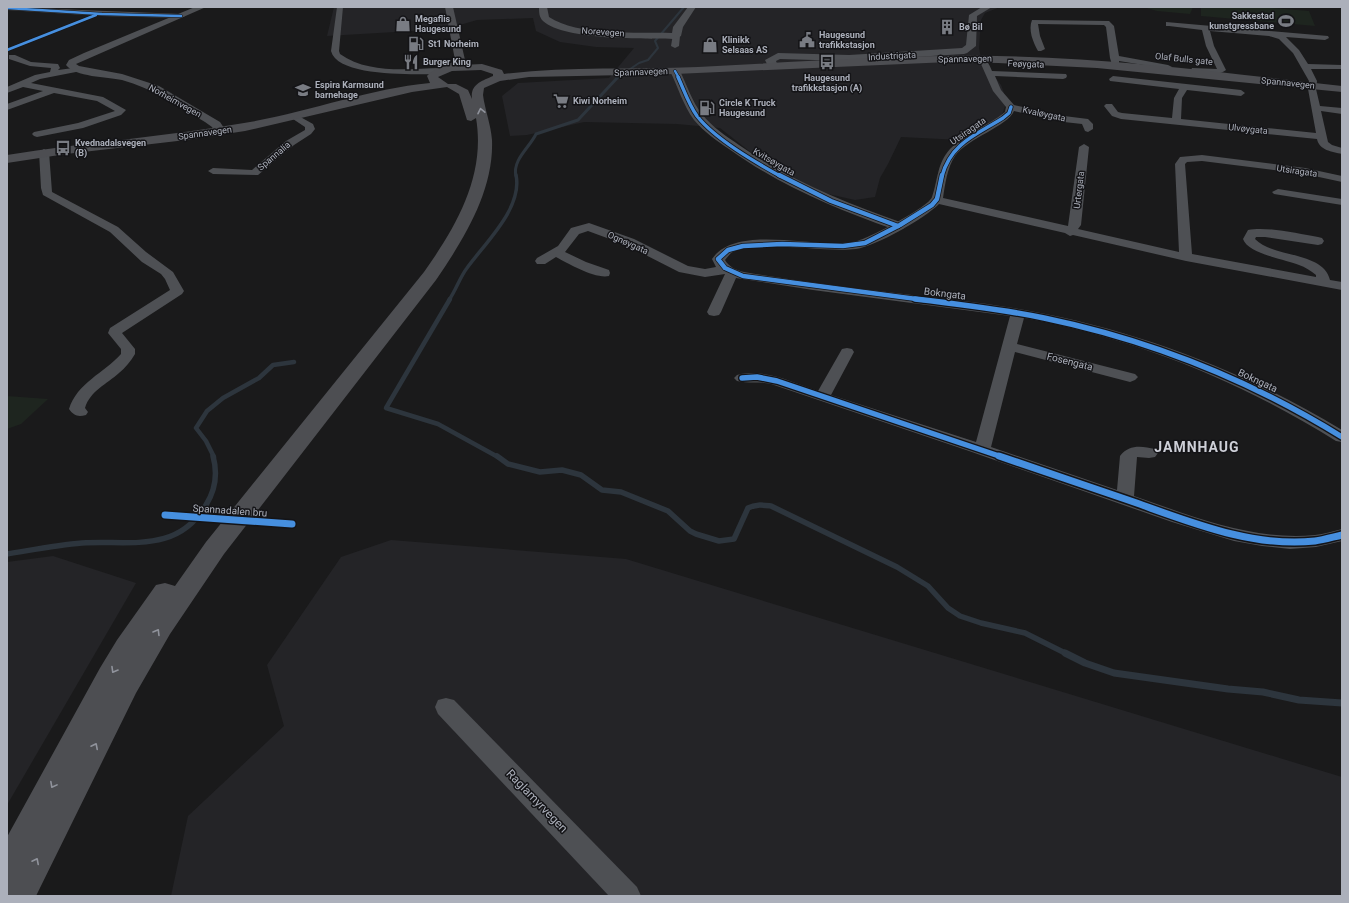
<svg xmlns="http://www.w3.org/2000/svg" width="1349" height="903" font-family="Roboto,sans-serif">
	<rect width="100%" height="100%" fill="#1a1a1b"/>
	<g fill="#242427">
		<polygon points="334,7 1000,7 985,13 981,20 979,48 981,58 1001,85 1004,93 1005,106 1003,112 999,118 961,140 901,137 888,164 880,178 875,197 855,200 824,193 784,173 753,154 720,128 677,124 584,122 527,135 510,136 502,96 518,83 609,78 634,48 596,47 560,42 536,31 533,18 477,20 446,29 327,36"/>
		<polygon points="391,540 626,559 1342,777 1342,896 171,896 188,816 284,726 267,665 341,557"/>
		<polygon points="53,556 136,583 7,805 7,562"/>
	</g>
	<g fill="#1e251f">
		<polygon points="1143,7 1193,7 1190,14 1157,11"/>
		<polygon points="1201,7 1260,7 1309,11 1315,26 1201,16"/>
		<polygon points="7,396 48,399 21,424 7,429"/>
	</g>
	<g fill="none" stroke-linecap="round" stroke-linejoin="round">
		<polyline stroke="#2d353d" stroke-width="2" points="617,78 639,63 648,60 658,48 655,41 684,7"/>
		<path stroke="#2d353d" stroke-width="3" d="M516,176C512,160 530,147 536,134L578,120L618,77"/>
		<path stroke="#2d353d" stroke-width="3.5" d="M449,300C456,290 460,277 467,268C485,243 523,208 516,175"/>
		<g stroke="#2d353d" stroke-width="4.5">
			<polyline points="450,299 386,408 438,424 498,457"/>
			<polyline points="214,457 206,441 196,428 207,411 223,398 259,378 273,365 294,362"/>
		</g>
		<g stroke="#2d353d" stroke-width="5.5">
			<path d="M497,456L508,464L540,472L562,470L581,475L602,490L621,492L668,511L690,531L696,534L719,541L734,539L748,508C756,504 762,505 771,506L897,567L928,586L948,608L960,616L981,623L1025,633L1067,654"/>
			<path d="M7,554C32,550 57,545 82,543C129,540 177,554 206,505C216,489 218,474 213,456"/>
		</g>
		<polyline stroke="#2d353d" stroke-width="7" points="1065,653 1085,663 1114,673 1228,689 1263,692 1299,700 1342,703"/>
		<g fill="#4e5054" fill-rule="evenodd">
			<polygon points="7,7 181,14 185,16 181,18 102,16 7,10"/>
			<path d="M337,7H343L339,51L340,54C368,74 407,69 440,68L444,71L440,74C418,74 338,78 331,51Z"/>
			<path d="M1032,20L1109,21L1114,26L1119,56L1168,65L1172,67L1168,69L1119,61V68H1113L1110,58L1106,27L1104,25L1038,24L1040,36L1045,49L1041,51H1038C1033,42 1028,30 1032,20Z"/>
			<path d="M1166,22L1328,36L1329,38L1325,40L1286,37L1299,50L1308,64L1342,65V69H1311L1317,81L1316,89L1320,106L1342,108V114L1321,111L1328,142L1332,145L1342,148V154C1332,152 1319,150 1317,139L1121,119L1112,116L1104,106L1106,104H1112L1118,112L1122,113L1172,118L1174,98L1179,89L1110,81L1109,79L1113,76L1241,90L1245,93L1241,96L1187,90L1182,98L1181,119L1316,133L1308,89L1309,81L1293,53L1279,39L1269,36L1210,31L1214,46L1226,70C1219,76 1198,76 1191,70L1192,68L1217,69L1206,46L1202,30L1169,26H1166Z"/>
			<polygon points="673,34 676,34 680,36 679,46 675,48 671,46"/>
			<polygon points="9,55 15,55 31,62 58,64 60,68 58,70 81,67 82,69 81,71 40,79 31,83 103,97 126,110 121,115 83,128 37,137 34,136 32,134 34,132 78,123 115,111 97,101 54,93 7,110 7,104 43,91 23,87 7,93 7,87 35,75 50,72 51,68 30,66 9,59"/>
			<path d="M977,57C986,56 989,64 992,71L1066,74L1067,76L1066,78L1063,79L995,76L1001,90L1014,105L1064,116L1088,119L1093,124V129L1088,132L1085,131L1082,124L1064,122L1014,111C1008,126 968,138 955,156C947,168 945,185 943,198L1068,226L1079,147L1084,144L1089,147L1081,225L1078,229L1179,252L1175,164L1180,157L1202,155L1305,168L1342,176V182L1305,174L1202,161L1187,162L1185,164L1192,254L1316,277V275C1311,271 1305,267 1299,265C1285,259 1248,254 1243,239L1248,230C1267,226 1298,234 1318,237L1322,238L1324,241L1322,244L1318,245L1265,237H1256L1255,239C1273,258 1323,251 1330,280L1342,282V290L1186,261L1073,235L1070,236L1065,233L939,204C924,219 876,246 856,249C826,253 753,239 731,253C729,255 727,258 725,260C729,267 736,270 744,272C792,280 839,286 887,292C935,298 983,302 1030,311C1140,331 1246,372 1342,430V442L1336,441C1240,381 1135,338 1024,318L1017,344L1135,374L1138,377L1135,380L1130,382L1015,352L991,447L1117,490L1120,456C1129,444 1142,446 1155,449L1158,453L1155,457L1149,458L1137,457L1134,496C1192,516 1252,541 1315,535C1324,534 1333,531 1342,529V541L1316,547L1290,549L1262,546L1234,541L1172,522L969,451L771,384C760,381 748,384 737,381L734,378L737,375C765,368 791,382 818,391L842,349L847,348L852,349L854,352L831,395L976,442L1010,316L813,290L736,278L721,312L719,315L714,316L709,315L707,312L725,274L705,277L679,272L626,245L588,231L579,234L565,252L586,262L609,270L610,273L609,276C595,279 569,264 556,257L545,264H537L535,261L537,258L558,246L571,228L589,223L634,239L688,266L705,269L716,267L712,259C737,222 820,251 857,241C869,238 929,207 932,197C938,180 937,163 950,149C965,133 988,126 1005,112L1006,107L993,91L981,64L976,59Z"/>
			<polygon points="295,114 313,124 315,129 311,134 294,145 258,175 213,174 208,171 213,168 252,170 286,141 305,130 305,127 290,117"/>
			<path d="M44,149L49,152L52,192L118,227L146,252L173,272L184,291L182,294L122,333L135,349V354C131,361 125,368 119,373C107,384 90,391 85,408L88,412L86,415C78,417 74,416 69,409C77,383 104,373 121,354V349L108,333L110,328L170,290L165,279L161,274L142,262L110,232L43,195L41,188L39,152Z"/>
			<polygon points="1278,189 1342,199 1342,205 1274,194 1272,192"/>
			<polygon points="446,698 454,700 637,887 641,896 609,896 438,714 435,707 438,700"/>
		</g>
		<g fill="#4e5054" fill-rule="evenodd">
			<path d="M195,7H206L76,64L79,66L122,74L159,86L220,122L226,131L224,134H216L212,127L205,122C178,106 152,88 122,80C107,77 75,77 66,65L69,60L84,53Z"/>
			<path d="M539,7H547L549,17C577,36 638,32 672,33L673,27L688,7H696L683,27L681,36L676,39C646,38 565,41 543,21C539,17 539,12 539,7Z"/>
			<polygon points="982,7 992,7 977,16 976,46 967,53 964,54 849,61 780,59 776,61 778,66 773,69 769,68 765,60 778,53 849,55 962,48 966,45 969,15"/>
			<path d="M675,68L680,71C687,85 692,102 702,114C712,127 726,136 739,145C789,180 846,203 903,223L905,226L903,229L898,230L893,229C835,209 779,185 729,149C717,141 704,132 694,120C683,105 678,87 670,71Z"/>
		</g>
		<path fill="#4d4e52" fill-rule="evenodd" d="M445,7H453L465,60L462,65L482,64L502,70L504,74C568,66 633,70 698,67C797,62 898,54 997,56C1113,58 1227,73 1342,86V92L1097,68L998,63L949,62L675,74L529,77L500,81L484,88L483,95C485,110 491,125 492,140C494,191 464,239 436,280L224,554L170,634L136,693L36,896H7V837L100,668L117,640L156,585L165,583L175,586L206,542L424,272C456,227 486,176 476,118L471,121L467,120L459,94L447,87L412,92L245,131L186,140L66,154L7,163V155C86,142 165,137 244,123C306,113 367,89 430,83L427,76C434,67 447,68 455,60ZM481,70L493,74V76C482,81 470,84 472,99L468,90L456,84H448L438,77L452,71Z"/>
		<defs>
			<g id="cycleway-far4">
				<polyline points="7,8 102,14 181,16"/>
				<polyline points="7,50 96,15"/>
				<polyline points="675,71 679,78"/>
			</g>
			<g id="cycleway-far3">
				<path d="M678,77C684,90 689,105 697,116C715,139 755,162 780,176"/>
				<path d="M942,176C951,143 976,135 1003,118L1009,113L1011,107"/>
			</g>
			<g id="cycleway-far2">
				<polyline points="779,175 831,201 898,226"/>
				<polyline points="924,300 743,276 725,268 718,259 728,250 743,246 782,244 843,246 865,243 900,225 932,205 937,199 942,175"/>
			</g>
			<g id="cycleway-far1">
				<path d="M915,299C958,304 1001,309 1044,318C1150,340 1250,380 1342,437"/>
				<polyline points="742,378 757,377 777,381 1002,457"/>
			</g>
			<g id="cycleway">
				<path d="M999,456C1042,471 1085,485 1128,500C1188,521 1251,548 1315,541C1324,540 1333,537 1342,535"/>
				<polyline points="165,515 292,524"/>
			</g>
		</defs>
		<use href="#cycleway-far4" stroke="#141417" stroke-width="3.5"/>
		<use href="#cycleway-far3" stroke="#141417" stroke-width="5"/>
		<use href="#cycleway-far2" stroke="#141417" stroke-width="6"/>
		<use href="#cycleway-far1" stroke="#141417" stroke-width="8"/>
		<use href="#cycleway" stroke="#141417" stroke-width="10"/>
		<use href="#cycleway-far4" stroke="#468fdf" stroke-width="2.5"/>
		<use href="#cycleway-far3" stroke="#468fdf" stroke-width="3.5"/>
		<use href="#cycleway-far2" stroke="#468fdf" stroke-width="4.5"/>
		<use href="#cycleway-far1" stroke="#468fdf" stroke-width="5.5"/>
		<use href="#cycleway" stroke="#468fdf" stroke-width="7"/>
	</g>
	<defs><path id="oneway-chevron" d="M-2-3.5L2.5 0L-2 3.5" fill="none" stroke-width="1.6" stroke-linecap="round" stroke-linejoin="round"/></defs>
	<g stroke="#90939c">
		<use href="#oneway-chevron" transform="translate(481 111) rotate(-102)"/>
		<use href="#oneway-chevron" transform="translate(157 632) rotate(-59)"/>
		<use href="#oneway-chevron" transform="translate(114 670) rotate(120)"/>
		<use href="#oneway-chevron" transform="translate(95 746) rotate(-63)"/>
		<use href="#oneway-chevron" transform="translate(53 785) rotate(118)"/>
		<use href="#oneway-chevron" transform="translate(36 861) rotate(-63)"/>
	</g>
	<defs>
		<symbol id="stadium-bare" viewBox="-9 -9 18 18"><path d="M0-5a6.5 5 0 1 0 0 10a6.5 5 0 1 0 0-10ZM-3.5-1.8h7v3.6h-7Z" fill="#797c83" stroke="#141417" stroke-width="2.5" paint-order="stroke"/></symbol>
		<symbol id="shop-bare" viewBox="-9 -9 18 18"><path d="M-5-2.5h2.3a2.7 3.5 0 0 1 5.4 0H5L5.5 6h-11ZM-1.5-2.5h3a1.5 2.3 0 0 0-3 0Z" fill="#797c83" stroke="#141417" stroke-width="2.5" paint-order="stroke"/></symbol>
		<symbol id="building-bare" viewBox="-9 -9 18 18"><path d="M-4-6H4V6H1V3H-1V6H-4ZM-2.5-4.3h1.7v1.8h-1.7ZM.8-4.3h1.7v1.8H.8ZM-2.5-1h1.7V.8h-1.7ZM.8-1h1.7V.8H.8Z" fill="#797c83" stroke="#141417" stroke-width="2.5" paint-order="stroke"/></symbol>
		<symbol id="civic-bare" viewBox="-9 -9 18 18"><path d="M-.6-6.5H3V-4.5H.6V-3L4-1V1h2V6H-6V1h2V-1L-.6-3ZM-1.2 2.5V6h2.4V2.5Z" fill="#797c83" stroke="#141417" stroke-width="2.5" paint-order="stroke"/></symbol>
		<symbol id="fuel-bare" viewBox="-9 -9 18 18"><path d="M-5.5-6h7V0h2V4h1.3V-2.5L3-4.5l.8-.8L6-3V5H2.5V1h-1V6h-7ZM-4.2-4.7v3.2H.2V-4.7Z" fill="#797c83" stroke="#141417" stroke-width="2.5" paint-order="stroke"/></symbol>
		<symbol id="restaurant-bare" viewBox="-9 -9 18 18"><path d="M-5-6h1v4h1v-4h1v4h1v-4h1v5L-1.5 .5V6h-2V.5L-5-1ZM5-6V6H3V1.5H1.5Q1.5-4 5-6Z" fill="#797c83" stroke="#141417" stroke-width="2.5" paint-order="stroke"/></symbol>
		<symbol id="bus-bare" viewBox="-9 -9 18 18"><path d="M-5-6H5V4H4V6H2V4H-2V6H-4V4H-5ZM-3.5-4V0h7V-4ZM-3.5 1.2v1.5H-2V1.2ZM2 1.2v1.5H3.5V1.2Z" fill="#797c83" stroke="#141417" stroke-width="2.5" paint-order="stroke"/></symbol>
		<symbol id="school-bare" viewBox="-9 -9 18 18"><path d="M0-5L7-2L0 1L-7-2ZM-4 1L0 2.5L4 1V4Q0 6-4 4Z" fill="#797c83" stroke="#141417" stroke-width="2.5" paint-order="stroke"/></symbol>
		<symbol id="supermarket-bare" viewBox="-9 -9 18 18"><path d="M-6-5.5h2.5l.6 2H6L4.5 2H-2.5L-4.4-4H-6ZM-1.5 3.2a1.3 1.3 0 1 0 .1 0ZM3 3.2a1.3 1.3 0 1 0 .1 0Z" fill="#797c83" stroke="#141417" stroke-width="2.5" paint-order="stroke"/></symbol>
	</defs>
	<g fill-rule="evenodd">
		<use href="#stadium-bare" x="1275" y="10" width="22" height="22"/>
		<use href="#shop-bare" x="392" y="13" width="22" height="22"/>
		<use href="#building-bare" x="936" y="16" width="22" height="22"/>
		<use href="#civic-bare" x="796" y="29" width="22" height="22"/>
		<use href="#fuel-bare" x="405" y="33" width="22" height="22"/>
		<use href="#shop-bare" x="699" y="34" width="22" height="22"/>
		<use href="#restaurant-bare" x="400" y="51" width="22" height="22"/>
		<use href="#bus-bare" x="816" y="51" width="22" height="22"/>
		<use href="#school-bare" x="292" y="79" width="22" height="22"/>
		<use href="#supermarket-bare" x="550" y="90" width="22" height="22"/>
		<use href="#fuel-bare" x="696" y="97" width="22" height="22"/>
		<use href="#bus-bare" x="52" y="137" width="22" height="22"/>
	</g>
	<g text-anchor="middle" stroke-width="3" stroke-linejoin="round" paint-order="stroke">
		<g font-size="9" font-weight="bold" fill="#acb0bb" stroke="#141417" text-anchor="start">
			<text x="1274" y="19" text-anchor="end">Sakkestad<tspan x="1274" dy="10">kunstgressbane</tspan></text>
			<text x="415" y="22">Megaflis<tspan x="415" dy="10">Haugesund</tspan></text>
			<text x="959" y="30">Bø Bil</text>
			<text x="819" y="38">Haugesund<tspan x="819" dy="10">trafikkstasjon</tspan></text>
			<text x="722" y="43">Klinikk<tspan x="722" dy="10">Selsaas AS</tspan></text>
			<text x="428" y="47">St1 Norheim</text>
			<text x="423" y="65">Burger King</text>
			<text x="827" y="81" text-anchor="middle">Haugesund<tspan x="827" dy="10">trafikkstasjon (A)</tspan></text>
			<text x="315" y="88">Espira Karmsund<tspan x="315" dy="10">barnehage</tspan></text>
			<text x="573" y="104">Kiwi Norheim</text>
			<text x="719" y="106">Circle K Truck<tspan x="719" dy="10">Haugesund</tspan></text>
			<text x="75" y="146">Kvednadalsvegen<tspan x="75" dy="10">(B)</tspan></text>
		</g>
		<g font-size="9" fill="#acb0bb" stroke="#141417">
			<text transform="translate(603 32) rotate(4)" y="3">Norevegen</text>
			<text transform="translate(892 56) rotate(-3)" y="3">Industrigata</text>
			<text transform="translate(965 59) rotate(-1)" y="3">Spannavegen</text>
			<text transform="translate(1184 59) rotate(6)" y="3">Olaf Bulls gate</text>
			<text transform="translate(1026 64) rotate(2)" y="3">Feøygata</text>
			<text transform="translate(641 72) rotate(-2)" y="3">Spannavegen</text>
			<text transform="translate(1288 83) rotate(6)" y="3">Spannavegen</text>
			<text transform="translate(175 101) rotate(29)" y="3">Norheimvegen</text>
			<text transform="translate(1044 114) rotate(12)" y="3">Kvaløygata</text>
			<text transform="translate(1248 129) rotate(6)" y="3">Ulvøygata</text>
			<text transform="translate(968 131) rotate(-35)" y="3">Utsiragata</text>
			<text transform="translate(205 133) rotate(-8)" y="3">Spannavegen</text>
			<text transform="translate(274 156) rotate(-40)" y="3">Spannalia</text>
			<text transform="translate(774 162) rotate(30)" y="3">Kvitsøygata</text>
			<text transform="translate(1297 171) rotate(8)" y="3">Utsiragata</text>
			<text transform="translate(1079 190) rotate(-83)" y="3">Urtergata</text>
			<text transform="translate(628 243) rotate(24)" y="3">Ognøygata</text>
		</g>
		<g font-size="10" fill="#acb0bb" stroke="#141417">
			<text transform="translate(945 293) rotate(7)" y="4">Bokngata</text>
			<text transform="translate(1070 361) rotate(14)" y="4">Fosengata</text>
			<text transform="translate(1258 380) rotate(25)" y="4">Bokngata</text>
			<text transform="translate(230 510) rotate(4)" y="4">Spannadalen bru</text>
		</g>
		<g font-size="12" fill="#acb0bb" stroke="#141417">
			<text transform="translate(537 801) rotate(46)" y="4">Raglamyrvegen</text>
		</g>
		<g font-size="14" font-weight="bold" letter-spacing="1" fill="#cdcfd7" stroke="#141417">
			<text x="1197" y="452">JAMNHAUG</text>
		</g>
	</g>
	<rect width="1349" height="903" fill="none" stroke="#acb0bb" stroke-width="16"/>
</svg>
